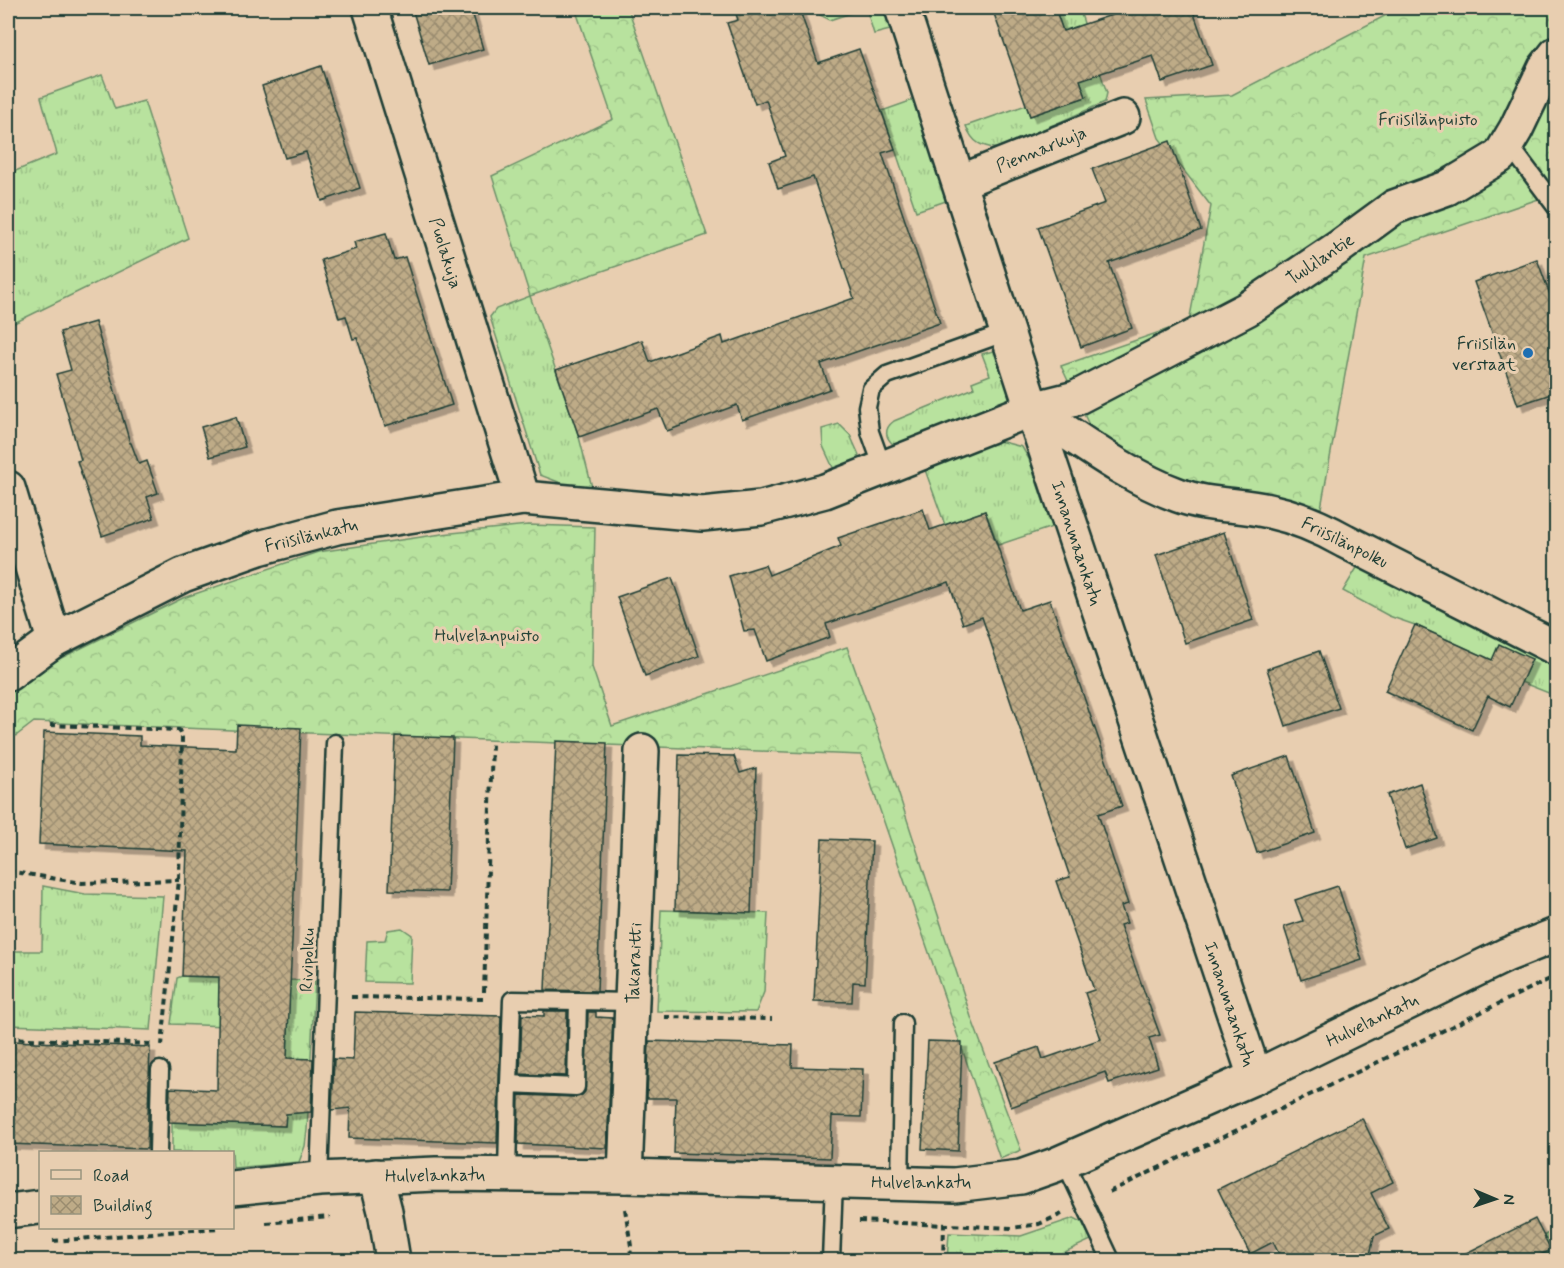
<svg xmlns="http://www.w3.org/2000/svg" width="1564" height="1268" font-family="Mynerve,sans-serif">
	<defs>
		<pattern id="grass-tufts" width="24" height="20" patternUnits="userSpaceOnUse" patternTransform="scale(1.5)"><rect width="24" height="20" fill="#b8e29e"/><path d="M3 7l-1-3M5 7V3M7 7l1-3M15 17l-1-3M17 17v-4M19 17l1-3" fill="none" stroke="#9ec389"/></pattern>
		<pattern id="forest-crowns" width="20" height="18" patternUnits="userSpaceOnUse" patternTransform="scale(1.5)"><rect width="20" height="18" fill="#b8e29e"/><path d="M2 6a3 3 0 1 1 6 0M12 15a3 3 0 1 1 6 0" fill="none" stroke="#9ec389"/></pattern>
		<pattern id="building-cross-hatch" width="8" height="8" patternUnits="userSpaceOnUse" patternTransform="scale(1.5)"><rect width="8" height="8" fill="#beab87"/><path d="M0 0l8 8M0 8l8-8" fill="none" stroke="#9a8c6f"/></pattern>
		<filter id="shadow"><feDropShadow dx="5.5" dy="5.5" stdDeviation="0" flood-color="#0004"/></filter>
	</defs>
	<rect width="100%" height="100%" fill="#e8ceb0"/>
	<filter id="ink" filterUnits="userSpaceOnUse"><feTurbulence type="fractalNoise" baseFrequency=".0167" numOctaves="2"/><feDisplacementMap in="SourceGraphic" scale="12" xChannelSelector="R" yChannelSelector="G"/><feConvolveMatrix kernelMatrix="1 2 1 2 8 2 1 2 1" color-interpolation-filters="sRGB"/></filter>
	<g filter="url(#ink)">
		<g fill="url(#grass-tufts)" stroke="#6c9069" stroke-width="1.5">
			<polygon points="817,8 892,8 894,29 874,34 866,8 830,20 820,15"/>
			<path d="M1055,8H1079L1107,93L1105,102L999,149C981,146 973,144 966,126L1026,105L1030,116L1086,97Z"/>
			<polygon points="102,75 115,109 144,101 188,238 8,326 8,174 57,154 41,97"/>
			<polygon points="913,100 922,101 955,198 916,211 882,111"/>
			<polygon points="530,296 579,437 592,487 577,489 540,475 490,317 496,309"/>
			<path d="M993,351L1006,352L1011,398L895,446C885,438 883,429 894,421L974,388L972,382L990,375L982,354Z"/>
			<polygon points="839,424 850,435 859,455 854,469 836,474 823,446 822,429"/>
			<polygon points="999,441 1022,447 1029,459 1052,527 998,545 985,511 945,525 924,467"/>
			<polygon points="1361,561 1556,657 1556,696 1521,682 1532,659 1492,660 1415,625 1389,616 1343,591"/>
			<polygon points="43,886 85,894 163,896 151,1030 8,1025 8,951 42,951"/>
			<polygon points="661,910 768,913 764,992 756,1012 657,1011"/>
			<polygon points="182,976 315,981 307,1130 305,1146 299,1162 233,1168 232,1152 172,1152 172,1122 285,1126 288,1028 171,1024 177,978"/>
			<polygon points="1074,1218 1082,1222 1091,1240 1054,1257 959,1255 958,1260 947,1260 949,1233 1021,1236"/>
		</g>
		<g fill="url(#forest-crowns)" stroke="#6c9069" stroke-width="1.5">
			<polygon points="575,8 628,8 707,235 530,296 492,176 613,119"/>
			<polygon points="1400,8 1556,8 1556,193 1366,258 1321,508 1271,497 1221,491 1169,477 1091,429 1061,366 1189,322 1211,206 1159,138 1146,100 1232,95"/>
			<polygon points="528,525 595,527 592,667 612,726 847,647 891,770 971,1017 1021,1150 1000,1159 861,755 34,722 8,742 8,695 57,660 183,598 318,552 442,534"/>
			<polygon points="402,928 412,935 410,983 365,982 367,941 385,940 388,930"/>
			<polygon points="1556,1016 1556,1260 1505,1260 1553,1230"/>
		</g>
		<g fill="url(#building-cross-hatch)" stroke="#1f3d34" stroke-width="1.5" filter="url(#shadow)">
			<polygon points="412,8 471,8 483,49 429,65"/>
			<polygon points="734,8 799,8 818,63 859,49 895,149 882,153 940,323 821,364 830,389 742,420 737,405 667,431 658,409 579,437 556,370 642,340 650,362 722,336 724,344 854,298 813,177 778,189 769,162 785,156 766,100 755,104 727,23 738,20"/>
			<polygon points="992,8 1055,8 1063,31 1133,8 1192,8 1212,65 1162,82 1153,56 1080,80 1086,97 1030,116"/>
			<polygon points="321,66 360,188 322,201 306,152 285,158 262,86"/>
			<polygon points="1170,141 1201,230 1109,263 1132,328 1081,347 1038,227 1105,203 1092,169"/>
			<polygon points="386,233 394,260 405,257 452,405 385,426 357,338 353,339 346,316 339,318 321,260 356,249 354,242"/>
			<polygon points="1537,259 1557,314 1557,392 1518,405 1474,282"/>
			<polygon points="95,322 130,443 131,443 139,464 147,461 158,493 147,497 154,518 102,536 77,461 81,460 56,374 71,370 60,332"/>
			<polygon points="236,417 245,447 210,457 201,427"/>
			<polygon points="923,509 930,530 985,511 1020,610 1050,600 1122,806 1098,814 1128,904 1121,906 1127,923 1120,925 1160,1035 1149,1038 1158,1067 1109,1083 1105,1072 1011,1107 995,1062 1039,1047 1043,1059 1101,1039 1085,993 1094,990 1056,881 1070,877 982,617 963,624 949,582 826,624 830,637 766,661 755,630 744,631 729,576 765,565 769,575 841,546 838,538"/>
			<polygon points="1224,532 1253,620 1185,643 1156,555"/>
			<polygon points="672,578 699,656 645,676 617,597"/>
			<polygon points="1415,625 1492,660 1499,644 1532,659 1510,707 1488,696 1472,730 1385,691"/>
			<polygon points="1319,651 1339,708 1286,726 1267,669"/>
			<polygon points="237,725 301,728 287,1058 313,1059 311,1112 286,1114 285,1126 169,1122 170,1088 217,1090 219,977 182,976 187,851 39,844 44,732 140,736 140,745 236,749"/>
			<polygon points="395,736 453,738 447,892 389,890"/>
			<polygon points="556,741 607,743 597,991 545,990"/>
			<polygon points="679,755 734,756 740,773 756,768 751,913 675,910"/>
			<polygon points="1289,756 1315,833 1257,853 1231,776"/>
			<polygon points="1420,783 1437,838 1405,849 1387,795"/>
			<polygon points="822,839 872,841 865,983 853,982 852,1002 814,1001"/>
			<polygon points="1338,886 1362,960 1301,980 1284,927 1303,921 1295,900"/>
			<polygon points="544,1011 567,1011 566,1076 520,1074 522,1015 544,1016"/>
			<polygon points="355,1012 501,1016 497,1143 349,1138 350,1108 332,1110 334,1059 353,1060"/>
			<polygon points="588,1012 596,1012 596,1017 613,1018 607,1148 518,1144 519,1095 576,1097 581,1096 585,1092"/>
			<polygon points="13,1041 150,1047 147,1149 8,1144 8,1087 10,1087"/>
			<polygon points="649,1041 793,1045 792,1067 863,1069 861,1117 832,1116 830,1158 674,1153 676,1098 647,1098"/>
			<polygon points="928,1041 962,1042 958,1151 922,1149"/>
			<polygon points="1362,1118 1393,1182 1371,1193 1389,1229 1374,1236 1369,1260 1282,1260 1273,1242 1250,1254 1218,1189"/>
			<polygon points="1535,1219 1551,1250 1530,1260 1452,1260"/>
		</g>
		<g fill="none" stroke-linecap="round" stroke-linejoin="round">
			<defs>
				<g id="lane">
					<polyline points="1508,143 1556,207"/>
					<polyline points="883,468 870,432 867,407 871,389 887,375 1007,332"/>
					<polyline points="509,1084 512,1000 578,1001"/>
					<polyline points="158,1152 160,1070"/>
					<polyline points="1064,1160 1111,1260"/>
					<polyline points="507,1174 509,1084 576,1087 578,1001 632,1002"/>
					<polyline points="319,1179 335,743"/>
					<polyline points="900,1183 903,1023"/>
					<polyline points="831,1260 834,1181"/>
				</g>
				<g id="street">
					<polyline points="370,8 523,498"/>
					<polyline points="902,8 1032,409 1255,1077"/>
					<polyline points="960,182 1123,117"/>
					<path d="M1032,409C1077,438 1128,477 1178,495C1207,506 1239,504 1269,511C1297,517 1320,527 1345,541L1556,648"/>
					<polyline points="8,488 54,640"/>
					<polyline points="8,674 54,640 183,575 259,548 337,527 523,498 702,514 761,508 825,491 1032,409 1076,398 1247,309 1338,248 1394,207 1447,188 1500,156 1516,129 1545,68 1556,54"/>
					<polyline points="376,1176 385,1211 393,1260"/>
					<polyline points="625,1176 642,751"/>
					<polyline points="232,1188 319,1179 436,1174 625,1176 954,1185 1021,1177 1055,1165 1255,1077 1506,955 1556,935"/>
					<polyline points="8,1211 40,1207"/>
				</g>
			</defs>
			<use href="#lane" stroke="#1f3d34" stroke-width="21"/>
			<use href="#street" stroke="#1f3d34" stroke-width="38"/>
			<g stroke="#1f3d34" stroke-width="4" stroke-dasharray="6 4.5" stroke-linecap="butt">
				<polyline points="50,725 179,730 182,738 179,880 162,1045"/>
				<polyline points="8,871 82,883 179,880"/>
				<polyline points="484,992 492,744"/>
				<polyline points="351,997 484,999"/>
				<polyline points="665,1017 772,1019"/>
				<polyline points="8,1038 151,1044"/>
				<polyline points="1109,1192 1556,976"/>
				<polyline points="625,1209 631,1246 630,1260"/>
				<polyline points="859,1221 1012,1228 1039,1224 1062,1214"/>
				<polyline points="266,1223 330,1217"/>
				<polyline points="53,1241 218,1228"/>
				<polyline points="943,1260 944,1225"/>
			</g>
			<use href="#lane" stroke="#e8ceb0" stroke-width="16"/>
			<use href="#street" stroke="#e8ceb0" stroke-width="33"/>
		</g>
	</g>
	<circle fill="#1f6fb2" stroke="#e8ceb0" stroke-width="2" cx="1528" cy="353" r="6"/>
	<g text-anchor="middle" stroke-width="6" stroke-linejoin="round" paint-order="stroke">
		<g font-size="18" fill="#274539" stroke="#e8ceb0">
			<text x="1428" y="125">Friisilänpuisto</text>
			<text x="487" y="641">Hulvelanpuisto</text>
		</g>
		<g font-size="18" fill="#1f3d34" stroke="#e8ceb0">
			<text transform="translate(1041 149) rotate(-22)" y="6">Piennarkuja</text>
			<text transform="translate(446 253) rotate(73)" y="6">Puolakuja</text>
			<text transform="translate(1320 259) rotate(-34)" y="6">Tuulilantie</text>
			<text transform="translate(311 535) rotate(-14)" y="6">Friisilänkatu</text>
			<text transform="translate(1345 542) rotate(26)" y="6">Friisilänpolku</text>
			<text transform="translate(1077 543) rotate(72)" y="6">Innanmaankatu</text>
			<text transform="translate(307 960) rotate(-88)" y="6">Rivipolku</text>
			<text transform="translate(634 963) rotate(-88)" y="6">Takaraitti</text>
			<text transform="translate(1230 1004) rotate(72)" y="6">Innanmaankatu</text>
			<text transform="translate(1372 1020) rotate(-26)" y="6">Hulvelankatu</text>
			<text transform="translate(435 1175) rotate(-1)" y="6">Hulvelankatu</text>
			<text x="921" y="1188">Hulvelankatu</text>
		</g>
		<g font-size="18" fill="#1f3d34" stroke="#e8ceb0" text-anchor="end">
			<text x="1516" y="349">Friisilän<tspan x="1516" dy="21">verstaat</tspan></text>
		</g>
	</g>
	<rect width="1564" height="1268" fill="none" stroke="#e8ceb0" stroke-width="30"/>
	<rect x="15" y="15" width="1534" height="1238" fill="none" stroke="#1f3d34" stroke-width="2" filter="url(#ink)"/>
	<rect x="39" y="1151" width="195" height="78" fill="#e8ceb0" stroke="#98947e" stroke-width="1.5"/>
	<rect x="51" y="1170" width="30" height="9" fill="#e8ceb0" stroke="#98947e" stroke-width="1.5"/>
	<text x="93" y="1181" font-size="18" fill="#1f3d34">Road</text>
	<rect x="51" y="1196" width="30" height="18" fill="url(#building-cross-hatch)" stroke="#98947e" stroke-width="1.5"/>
	<text x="93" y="1211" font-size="18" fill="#1f3d34">Building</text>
	<g transform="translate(1495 1199) rotate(92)" stroke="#e8ceb0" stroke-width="4.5" paint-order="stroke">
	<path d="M0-4.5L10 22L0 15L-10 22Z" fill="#1f3d34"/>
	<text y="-9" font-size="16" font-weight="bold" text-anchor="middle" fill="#1f3d34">N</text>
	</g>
</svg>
